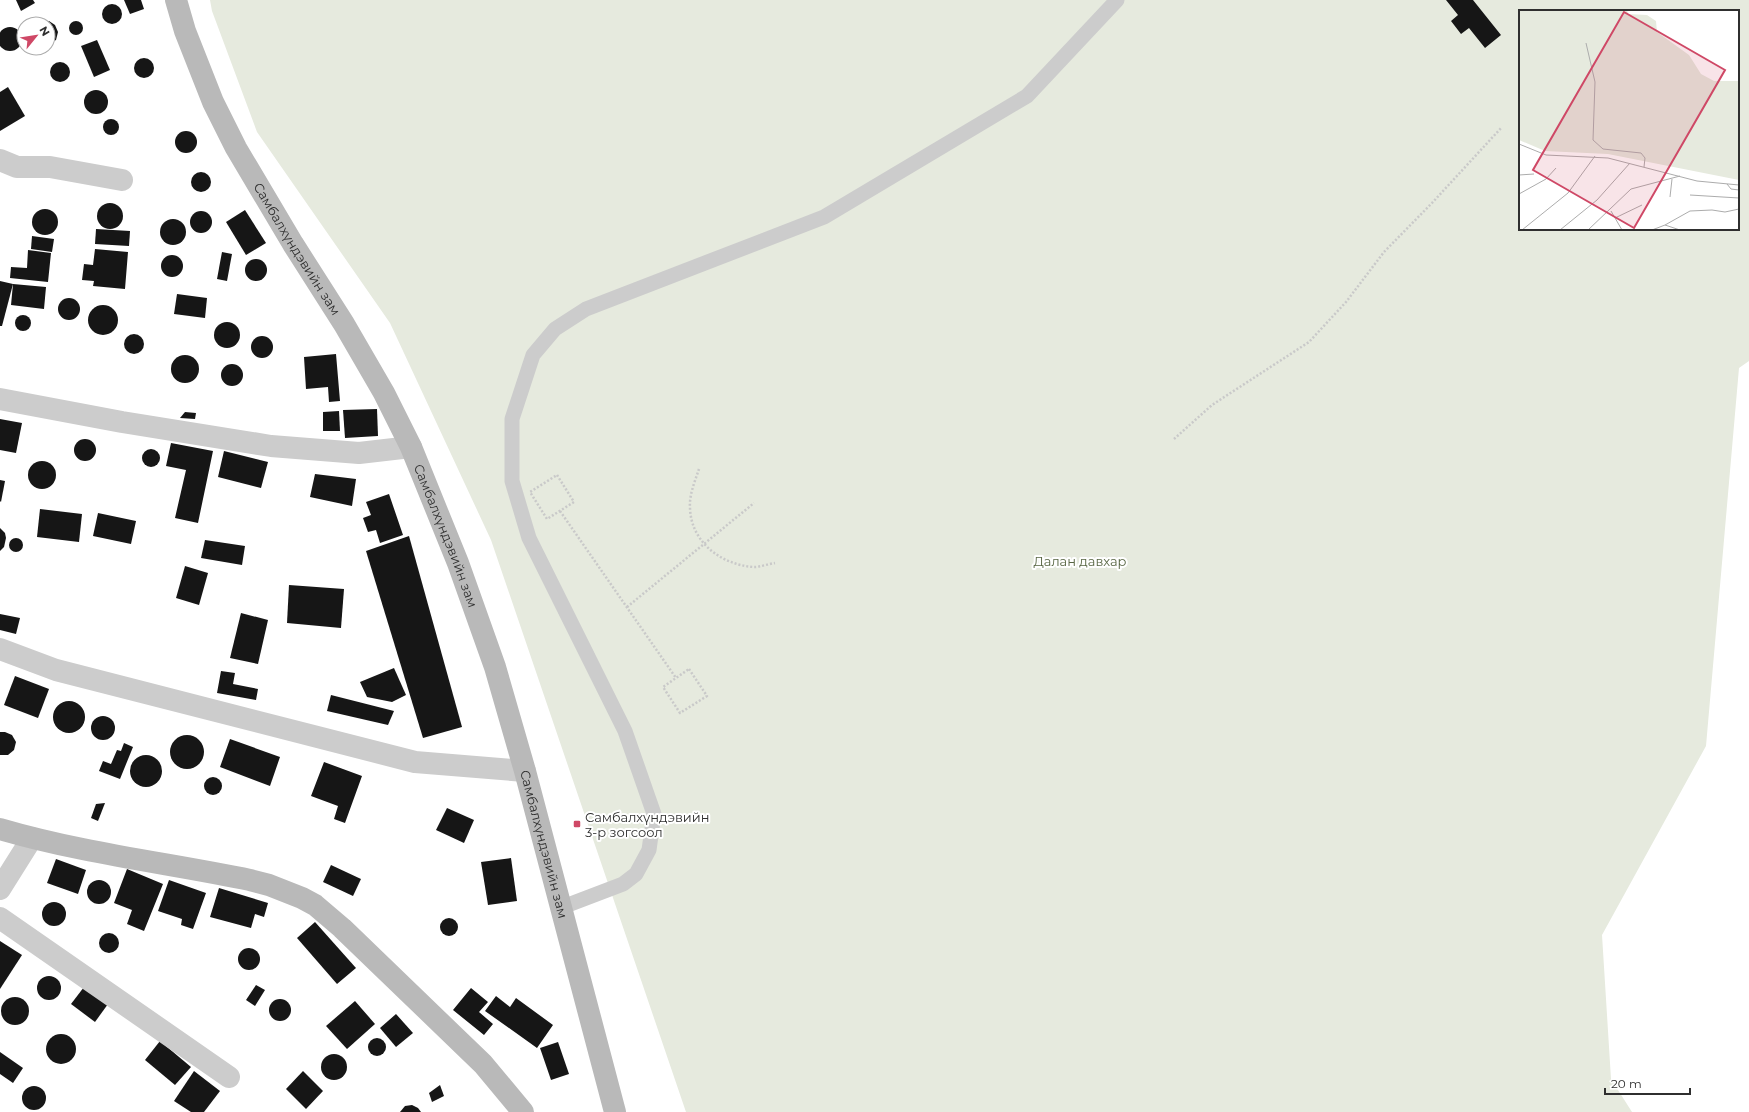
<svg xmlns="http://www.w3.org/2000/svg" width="1749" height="1112" font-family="Montserrat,sans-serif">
	<rect width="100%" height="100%" fill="#fff"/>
	<path fill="#e6eade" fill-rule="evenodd" d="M210,0H1749V361L1739,368L1706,746L1602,935L1611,1079L1632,1112H686L491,540L390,323L257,132L212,11ZM1520,11H1738V229H1520Z"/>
	<g fill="#161616">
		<polygon points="16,0 33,0 35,3 21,11"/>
		<polygon points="124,0 141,0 144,9 130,14"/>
		<polygon points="1446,0 1473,0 1501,35 1485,48 1469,28 1461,34 1451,21 1458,15"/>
		<circle cx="112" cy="14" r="10"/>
		<circle cx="76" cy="28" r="7"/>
		<polygon points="49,21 55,25 58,32 56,40 48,44 48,24 38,24 42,22"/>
		<circle cx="10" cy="39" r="12"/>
		<polygon points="97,40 110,70 94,77 81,46"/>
		<circle cx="144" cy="68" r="10"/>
		<circle cx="60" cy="72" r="10"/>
		<polygon points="8,87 25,116 0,131 0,92"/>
		<circle cx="96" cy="102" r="12"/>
		<circle cx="111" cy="127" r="8"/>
		<circle cx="186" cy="142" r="11"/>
		<circle cx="201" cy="182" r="10"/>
		<circle cx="110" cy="216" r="13"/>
		<circle cx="45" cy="222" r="13"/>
		<polygon points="245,210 266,243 246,255 226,222"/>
		<circle cx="201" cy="222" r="11"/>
		<circle cx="173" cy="232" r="13"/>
		<polygon points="96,229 130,231 129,246 95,244"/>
		<polygon points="32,236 54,239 52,252 31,249"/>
		<polygon points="95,249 128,252 125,289 93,286 94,281 82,280 84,264 93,265"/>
		<polygon points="28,250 51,253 48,282 10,278 11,267 27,268"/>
		<polygon points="222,252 232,254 227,281 217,279"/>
		<circle cx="172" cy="266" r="11"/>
		<circle cx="256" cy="270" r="11"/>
		<polygon points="0,281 13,284 2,326 0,326"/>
		<polygon points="13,284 46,287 44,309 11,305"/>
		<polygon points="177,294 207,298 205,318 174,314"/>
		<circle cx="69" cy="309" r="11"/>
		<circle cx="103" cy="320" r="15"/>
		<circle cx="23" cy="323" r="8"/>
		<circle cx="227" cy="335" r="13"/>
		<circle cx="134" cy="344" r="10"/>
		<circle cx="262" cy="347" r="11"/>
		<polygon points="336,354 340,401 329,402 328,387 306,389 304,357"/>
		<circle cx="185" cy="369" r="14"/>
		<circle cx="232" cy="375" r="11"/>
		<polygon points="377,409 378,436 345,438 343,410"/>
		<polygon points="339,411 340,431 323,431 323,412"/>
		<polygon points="185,412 196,413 195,419 180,418"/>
		<polygon points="0,419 22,423 16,453 0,450"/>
		<circle cx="85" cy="450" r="11"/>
		<polygon points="171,443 213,451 198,523 175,518 186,470 166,466"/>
		<circle cx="151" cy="458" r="9"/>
		<polygon points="224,451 268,462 261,488 218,477"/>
		<circle cx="42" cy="475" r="14"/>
		<polygon points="315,474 356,479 352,506 310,497"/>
		<polygon points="0,480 5,481 1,502 0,501"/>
		<polygon points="389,494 403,535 380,543 376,530 368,532 363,518 371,515 366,502"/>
		<polygon points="40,509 82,514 79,542 37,537"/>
		<polygon points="98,513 136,521 131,544 93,536"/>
		<polygon points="0,528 5,533 6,538 4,547 0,551"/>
		<polygon points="409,536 462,727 423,738 366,551"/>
		<circle cx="16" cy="545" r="7"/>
		<polygon points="205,540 245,546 242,565 201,558"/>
		<polygon points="185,566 208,573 199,605 176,598"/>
		<polygon points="289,585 344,589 341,628 287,623"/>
		<polygon points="241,613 268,620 258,664 230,658"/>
		<polygon points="0,614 20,618 16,634 0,630"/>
		<polygon points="394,668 406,695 392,702 367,697 360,682"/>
		<polygon points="221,671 235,673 233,684 258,689 256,700 217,693"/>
		<polygon points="15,676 49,689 38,718 4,705"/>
		<polygon points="331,695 394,711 388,725 327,711"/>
		<circle cx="69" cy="717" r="16"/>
		<circle cx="103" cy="728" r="12"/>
		<polygon points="0,732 5,732 12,735 16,742 14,750 8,755 0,755"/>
		<circle cx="187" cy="752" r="17"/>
		<polygon points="230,739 280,757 270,786 220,767"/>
		<polygon points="124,743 133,747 120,779 99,771 103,761 111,764 117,750 121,751"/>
		<circle cx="146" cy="771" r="16"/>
		<polygon points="324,762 362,776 345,823 334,819 338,806 311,796"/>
		<circle cx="213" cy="786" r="9"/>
		<polygon points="105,803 98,821 91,818 96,804"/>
		<polygon points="447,808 474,820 464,843 436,830"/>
		<polygon points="511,858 517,901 488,905 481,862"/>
		<polygon points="56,859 86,870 78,894 47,883"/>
		<polygon points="331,865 361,879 353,896 323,882"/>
		<polygon points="127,869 163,884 144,931 127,924 132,910 114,903"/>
		<circle cx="99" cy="892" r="12"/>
		<polygon points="169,880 206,893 193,929 181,925 182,919 158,911"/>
		<polygon points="219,888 268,903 264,917 255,914 251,928 210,917"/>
		<circle cx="54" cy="914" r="12"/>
		<circle cx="449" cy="927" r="9"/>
		<polygon points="315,922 356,968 337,984 297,938"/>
		<circle cx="109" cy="943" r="10"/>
		<polygon points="0,941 22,955 0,989"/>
		<circle cx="249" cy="959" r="11"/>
		<circle cx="49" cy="988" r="12"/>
		<polygon points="256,985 265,990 255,1006 246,1000"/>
		<polygon points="84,987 108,1004 95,1022 71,1004"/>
		<polygon points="471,988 488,1002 479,1012 493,1024 484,1035 453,1010"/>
		<polygon points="496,996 510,1007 516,998 553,1025 537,1048 485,1011"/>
		<circle cx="15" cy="1011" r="14"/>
		<circle cx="280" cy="1010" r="11"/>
		<polygon points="355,1001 375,1024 347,1049 326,1026"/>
		<polygon points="396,1014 413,1033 396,1047 380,1028"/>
		<circle cx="61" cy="1049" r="15"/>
		<circle cx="377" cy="1047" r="9"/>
		<polygon points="160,1041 191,1067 175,1085 145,1060"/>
		<polygon points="558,1042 569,1074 551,1080 540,1048"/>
		<polygon points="0,1052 23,1068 13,1083 0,1074"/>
		<circle cx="334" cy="1067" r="13"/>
		<polygon points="194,1071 220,1091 204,1112 191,1112 174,1101"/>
		<polygon points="303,1071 323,1091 306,1109 286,1089"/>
		<polygon points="440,1085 444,1096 432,1102 429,1093"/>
		<circle cx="34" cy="1098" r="12"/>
		<polygon points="412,1105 418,1108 421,1112 400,1112 405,1106"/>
	</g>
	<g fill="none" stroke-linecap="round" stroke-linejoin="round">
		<g stroke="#c9c9c9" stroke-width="2.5" stroke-dasharray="2 2" stroke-linecap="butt">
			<polyline points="1174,439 1212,405 1309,342 1346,302 1384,252 1432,203 1502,127"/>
			<path d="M699,469C695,481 689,495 690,508C691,542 721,565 754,567C760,567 768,564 775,563"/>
			<polygon points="557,475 574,502 547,519 530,492"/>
			<polyline points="560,511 676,678"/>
			<polyline points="627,607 754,503"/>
			<polygon points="689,669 707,696 680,713 663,687"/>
		</g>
		<polyline stroke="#ccc" stroke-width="15" points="560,908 623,884 636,874 649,850 654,814 625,731 529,538 512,481 512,419 533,355 555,329 586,309 824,217 1027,96 1117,0"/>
		<g stroke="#ccc" stroke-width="22">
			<polyline points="0,160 17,167 50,167 122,180"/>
			<polyline points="0,399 122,422 271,446 359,453 411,447"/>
			<polyline points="0,649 56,670 415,762 525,771"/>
			<polyline points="0,889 32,838"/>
			<polyline points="0,918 229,1077"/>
		</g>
		<g stroke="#b9b9b9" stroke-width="22">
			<path id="s1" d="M176,0L185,31L213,102L236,148L293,244L344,324L384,393L411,447L458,563L495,667L525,771L615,1112"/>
			<path d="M0,829C82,853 167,863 250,880L269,885L302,898L315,905L342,928L483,1064L523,1112"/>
		</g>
	</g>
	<rect fill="#cf4866" stroke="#fff" stroke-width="1.5" x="573" y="820" width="8" height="8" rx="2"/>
	<g text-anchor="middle" stroke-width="4" stroke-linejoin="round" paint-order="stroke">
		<g font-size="13" fill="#2f2f2f" stroke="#fff">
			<text dy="5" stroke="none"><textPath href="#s1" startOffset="278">Самбалхүндэвийн зам</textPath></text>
			<text dy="5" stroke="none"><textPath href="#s1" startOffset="602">Самбалхүндэвийн зам</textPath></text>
			<text dy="5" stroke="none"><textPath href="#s1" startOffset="926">Самбалхүндэвийн зам</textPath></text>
		</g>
		<g font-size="13" fill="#576542" stroke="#fff">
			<text x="1080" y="566">Далан давхар</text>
		</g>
		<g font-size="13" fill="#2f2f2f" stroke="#fff" text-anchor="start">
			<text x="585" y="822">Самбалхүндэвийн<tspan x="585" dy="15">3-р зогсоол</tspan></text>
		</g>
	</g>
	<g transform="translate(1519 10)">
		<rect width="220" height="220" fill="#fff"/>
		<path d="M0,0H108L109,4L128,5L137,11L138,22L170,45L182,64L195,71H220V170L89,144L26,141L0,130Z" fill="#e6eade"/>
		<path fill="none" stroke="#acacac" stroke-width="1" d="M67,33L76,72L74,130L84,139L122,143L126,148L125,157M0,134L27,145L89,148L178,171L220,175M0,165L15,164M208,174L212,179L220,180M0,184L27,169L37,158M171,185L220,188M151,187L153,169M92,201L103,220M96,208L123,195M146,215L171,201L193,200L206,202L220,199M3,220L49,183L76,146M41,220L78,190L111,153M69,220L112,179L161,166M133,220L146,215L161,220"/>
		<path fill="#cf4866" fill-opacity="0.15" stroke="#cf4866" stroke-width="2" d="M105,2L206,60L115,218L14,160Z"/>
		<rect width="220" height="220" fill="none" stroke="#2f2f2f" stroke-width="2"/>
	</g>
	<g transform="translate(36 36) rotate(60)"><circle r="19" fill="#ffffff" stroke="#acacac"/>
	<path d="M0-3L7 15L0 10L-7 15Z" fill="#cf4866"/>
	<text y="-6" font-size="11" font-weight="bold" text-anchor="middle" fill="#2f2f2f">N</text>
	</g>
	<path d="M1605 1088v6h85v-6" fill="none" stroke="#2f2f2f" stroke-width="2"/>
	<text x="1611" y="1088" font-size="12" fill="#2f2f2f" stroke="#ffffff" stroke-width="3" paint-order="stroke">20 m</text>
</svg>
